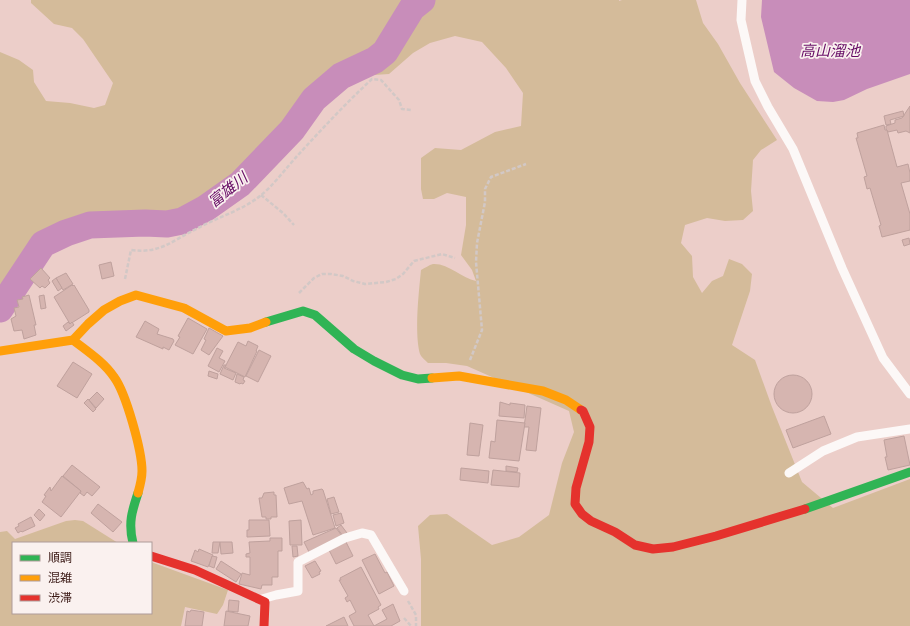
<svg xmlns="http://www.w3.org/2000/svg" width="910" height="626" font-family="'PT Sans Narrow','Noto Sans JP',sans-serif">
	<rect width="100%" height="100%" fill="#eccec9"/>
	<g fill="#d4bb9a">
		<path d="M31,0H619V1L622,0H696L703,23L718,44L740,83L777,140L761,150L753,160L751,191L753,211L743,220L725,221L707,218L685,225L681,243L692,256L693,277L702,293L712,281L723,276L729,259L742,264L752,274L750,291L732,345L755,360L772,407L802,482L833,508L910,479V626H421V559L418,526L430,515L447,514L492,545L519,537L549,515L562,463L574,432L569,411L467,366L446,363H428C425,360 421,357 420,354C414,333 419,291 421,270C425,268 429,265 433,264C448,263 462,278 476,281L472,270L461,255L466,225V197L447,193L434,199H423L421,189V158L435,148L461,150L495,132L521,126L523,93L506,68L482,42L455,36L430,43L413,53L389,74L359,76L338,84L310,99L284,133L252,169L199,208L170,215L156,216L131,220L102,217L57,227L28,246L8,283L0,291V52L19,60L33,70L34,82L46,101L70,103L94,108L105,105L113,83L83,39L72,28L54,24L31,3Z"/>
		<polygon points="75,520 83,521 118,543 13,543 13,613 151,613 151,562 228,590 223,605 217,614 185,607 181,626 0,626 0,532 7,531 15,539 66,521"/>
	</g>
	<polygon fill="#c88dba" points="762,0 910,0 910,74 867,89 844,100 833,102 817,101 794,88 774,72 761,17"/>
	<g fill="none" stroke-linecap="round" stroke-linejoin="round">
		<polyline stroke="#c88dba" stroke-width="27" points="0,309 43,244 66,233 90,225 145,223 167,224 182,221 206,208 240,184 292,130 314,99 341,76 375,60 385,52 412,8 422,0"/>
	</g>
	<g fill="#d6b5b0" stroke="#bfa19d">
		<polygon points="910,106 910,133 906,131 898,133 897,130 888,132 886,129 886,126 895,123 895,120 902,118"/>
		<polygon points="903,111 904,116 890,120 891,124 886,125 884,116"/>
		<polygon points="884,125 885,130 887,130 897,167 908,164 910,173 910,181 901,183 910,214 910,230 882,237 879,226 881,225 870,188 867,189 864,177 867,176 856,138 858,138 857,133"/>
		<polygon points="909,238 910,244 904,246 902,240"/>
		<polygon points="111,262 114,276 102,279 99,265"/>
		<polygon points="41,268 50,278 48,280 50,283 45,288 42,286 40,288 30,279"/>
		<polygon points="66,273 73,284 63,290 56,278"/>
		<polygon points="56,278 62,288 58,291 52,281"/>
		<polygon points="72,285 73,286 74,285 89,310 89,312 70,324 54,297"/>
		<polygon points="29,295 36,325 34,325 36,335 24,339 22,330 14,331 11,319 16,316 14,308 19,307 17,300 23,299 22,297"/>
		<polygon points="44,295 46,308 41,309 39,296"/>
		<polygon points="188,318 207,329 193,354 175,345 180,337 178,336"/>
		<polygon points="145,321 159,329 157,334 173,339 174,341 169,350 163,347 163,349 136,337"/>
		<polygon points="68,322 70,324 72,322 74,325 66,331 63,326"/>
		<polygon points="209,328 223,336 209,355 201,350 206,340 204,339"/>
		<polygon points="248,341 258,346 256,351 257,351 245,377 225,367 238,342 246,346"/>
		<polygon points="217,348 223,351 219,358 225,361 219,372 208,366"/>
		<polygon points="259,350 271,356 258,382 246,376"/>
		<polygon points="73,362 92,374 77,398 57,386"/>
		<polygon points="224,365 226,365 224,368 236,373 233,380 220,374"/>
		<polygon points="209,371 218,374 217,379 208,376"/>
		<polygon points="237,374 244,377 243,380 245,381 243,384 241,383 240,384 235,382"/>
		<circle cx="793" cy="394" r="19"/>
		<polygon points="97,392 104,399 96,408 89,400"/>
		<polygon points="88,399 96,409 93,412 84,403"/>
		<polygon points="500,402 510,405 510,403 525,405 524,418 499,416"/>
		<polygon points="527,406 541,408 536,451 526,450 529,427 524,427"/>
		<polygon points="824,416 831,434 793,448 786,430"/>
		<polygon points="497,420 525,423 519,461 489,458 491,441 495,442"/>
		<polygon points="470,423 483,425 479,456 467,455"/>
		<polygon points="904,436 910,465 888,470 885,457 887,457 884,440"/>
		<polygon points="72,465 100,487 92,496 87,492 84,496 80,493 81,491 63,476"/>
		<polygon points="506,466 518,468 517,472 506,471"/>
		<polygon points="461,468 489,471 488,483 460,480"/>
		<polygon points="493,470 520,473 519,487 491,485"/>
		<polygon points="62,476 81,491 61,517 42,502 46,496 44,495 50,487 51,491"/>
		<polygon points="303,482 307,489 309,488 311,495 313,494 313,491 322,489 323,490 335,528 313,535 302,501 289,504 284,488"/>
		<polygon points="274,492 274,495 276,495 277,517 271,517 271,519 266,519 266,517 262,517 259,498 262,498 264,493"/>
		<polygon points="334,497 339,512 331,514 327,499"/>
		<polygon points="98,504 122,522 113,532 91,513"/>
		<polygon points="39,509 45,515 40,521 34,515"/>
		<polygon points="341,513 344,523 336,526 333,515"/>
		<polygon points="31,517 35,526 22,532 21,531 18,533 15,528 19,526 18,524"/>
		<polygon points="249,520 269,520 270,536 247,537 247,530 249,530"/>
		<polygon points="301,520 302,545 290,545 289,521"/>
		<polygon points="341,525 347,533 343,536 337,528"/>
		<polygon points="336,528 342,536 309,552 304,542"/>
		<polygon points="270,538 282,538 282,551 278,551 278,577 272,577 272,585 262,585 261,589 239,584 242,573 250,575 250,557 246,557 246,554 250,553 249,542 270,541"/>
		<polygon points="213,542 220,542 218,553 212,553"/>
		<polygon points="220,542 232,542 233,553 221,554"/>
		<polygon points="346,542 353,556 336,564 329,550"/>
		<polygon points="292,546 297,546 298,556 293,557"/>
		<polygon points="199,549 213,555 208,567 191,561 195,550 198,552"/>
		<polygon points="375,554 385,573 387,572 394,586 379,594 362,560"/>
		<polygon points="212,556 217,557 214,568 209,566"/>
		<polygon points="221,561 241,574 236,582 216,569"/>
		<polygon points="315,561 321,571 319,572 320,574 312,578 305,566"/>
		<polygon points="361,567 381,605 378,607 379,609 368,615 374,626 354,626 349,616 356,612 350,600 347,602 345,598 348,596 339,580 341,580 340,578"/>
		<polygon points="229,600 239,601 238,612 228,611"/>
		<polygon points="393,604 400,621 391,626 374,626 387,619 382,610"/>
		<polygon points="191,610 204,612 202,626 185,626 187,611 190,612"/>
		<polygon points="226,611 250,616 248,626 224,626"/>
		<polygon points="344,617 348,626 326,626"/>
	</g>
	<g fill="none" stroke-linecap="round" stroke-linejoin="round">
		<g stroke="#d2c8c6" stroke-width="2.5" stroke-dasharray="4 2" stroke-linecap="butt">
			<polyline points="261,195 283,213 294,225"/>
			<path d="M125,279L131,250C161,254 173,240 198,228C218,217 243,210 260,196C273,186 287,167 298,155C322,129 346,103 372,79L381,80L399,100L402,109L411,110"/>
			<polyline points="299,293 314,278 322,274 331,274 343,276 353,281 365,284 386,282 396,279 403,274 414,261 442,254 455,258"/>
			<polyline points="470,360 482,330 476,262 477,243 485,202 485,189 491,177 526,164"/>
			<polyline points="408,601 416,615 416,626"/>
			<polyline points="404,618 411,626"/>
		</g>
		<g stroke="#fcf8f7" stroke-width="9">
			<polyline points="742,0 741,20 755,81 768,107 793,149 842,268 883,358 910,394"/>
			<polyline points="789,473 823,451 857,437 910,429"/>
			<polyline points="262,599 276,595 298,591 298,562 345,538 362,533 371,535 404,591"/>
		</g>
		<g stroke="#30b455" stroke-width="9">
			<polyline points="266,322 303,311 315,315 354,349 374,361 402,375 418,379 432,378"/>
			<polyline points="805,509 910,472"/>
			<path d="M133,543C128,523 132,511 138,493"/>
		</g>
		<g stroke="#ff9f0a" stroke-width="9">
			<path d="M73,340C87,351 104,362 114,377C126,393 142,451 142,471C142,478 140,486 138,493"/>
			<polyline points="0,351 73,340 88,324 104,310 120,301 136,295 184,308 226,331 250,328 266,322"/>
			<polyline points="432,378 459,376 543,391 566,400 581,410"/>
		</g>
		<g stroke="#e5322d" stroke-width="9">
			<polyline points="581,410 583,411 590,427 589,442 576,488 575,504 582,514 591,521 615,532 635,545 653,549 673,547 716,536 805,509"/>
			<polyline points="151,556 195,570 265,602 264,626"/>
		</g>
	</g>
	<g text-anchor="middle" stroke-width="3.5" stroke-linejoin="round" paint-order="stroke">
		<g font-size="15" font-style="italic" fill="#650a64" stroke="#faf1ef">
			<text x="830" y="56">高山溜池</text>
			<text transform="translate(228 190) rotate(-39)" y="5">富雄川</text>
		</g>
	</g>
	<rect x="12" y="542" width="140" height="72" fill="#faf1ef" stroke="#ae9b99"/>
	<rect x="20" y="555" width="20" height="6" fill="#30b455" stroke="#ae9b99"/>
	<text x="48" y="562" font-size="12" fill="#3c1b17">順調</text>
	<rect x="20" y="575" width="20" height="6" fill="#ff9f0a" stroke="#ae9b99"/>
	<text x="48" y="582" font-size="12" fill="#3c1b17">混雑</text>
	<rect x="20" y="595" width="20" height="6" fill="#e5322d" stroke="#ae9b99"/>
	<text x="48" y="602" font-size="12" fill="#3c1b17">渋滞</text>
</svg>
